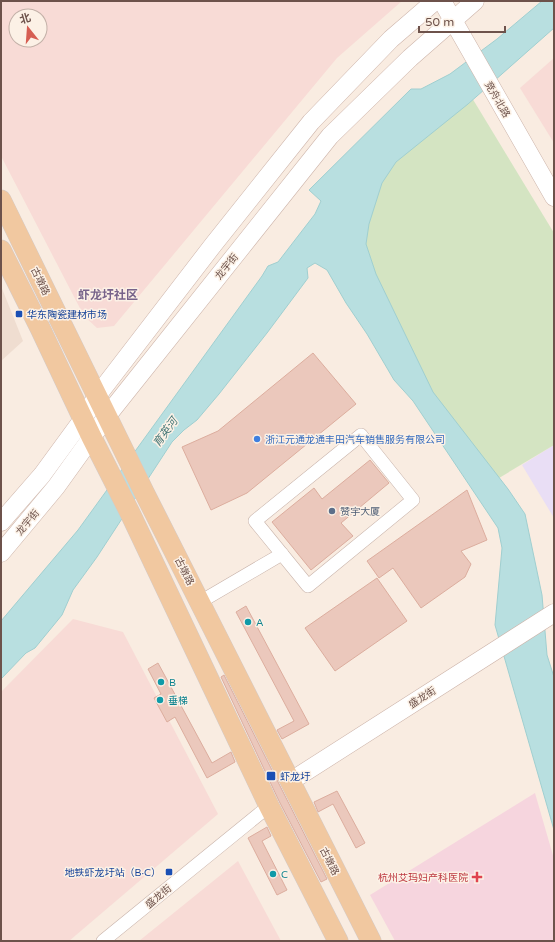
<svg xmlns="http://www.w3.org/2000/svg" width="555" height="942" font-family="'Varela Round','Noto Sans SC',sans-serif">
	<rect width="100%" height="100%" fill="#f9ece1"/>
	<polygon fill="#efddd0" points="1,286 23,341 1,361"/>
	<g fill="#f8dbd6" fill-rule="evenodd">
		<path d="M1,1H402L337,58L114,326L97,328L84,316L1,156ZM16,16H40V40H16Z"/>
		<polygon points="554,58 554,143 520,88"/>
		<polygon points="73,619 123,632 218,814 69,941 1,941 1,692"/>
		<polygon points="238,861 281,941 139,941"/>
	</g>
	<polygon fill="#e9def5" points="554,445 554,518 522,465"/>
	<polygon fill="#f6d5de" points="535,793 554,859 554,941 395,941 370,895"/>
	<polygon fill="#d4e4c2" points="463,83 554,233 554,445 484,487 327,221"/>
	<polygon fill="#b8dfe0" stroke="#a0cfd0" points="542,1 554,1 554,28 468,104 396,162 382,183 369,224 366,244 376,274 433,392 508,489 525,514 542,595 547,655 554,677 554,830 495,625 502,548 498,528 413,401 394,380 367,334 346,303 327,270 315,263 307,268 308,278 267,333 219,394 197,420 184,430 172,442 97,557 73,590 62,615 35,648 26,653 1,679 1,621 78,530 262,276 268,266 278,262 315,214 321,201 309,190 411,89 421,89 450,74 497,39"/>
	<g fill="#ebc8bc" stroke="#dcad9e">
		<polygon points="313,353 356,404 247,493 211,510 182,447 218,431"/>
		<polygon points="370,460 389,483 341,523 353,536 311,570 272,522 314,488 322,499"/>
		<polygon points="467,490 487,540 461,551 471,564 465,577 421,608 393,568 379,578 367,561"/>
		<polygon points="377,578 407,621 335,671 305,628"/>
		<polygon points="246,606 309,724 282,739 277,730 294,721 236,612"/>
		<polygon points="158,663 212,763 231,752 235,762 207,778 175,717 167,722 154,698 161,694 148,669"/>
		<polygon points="224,675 327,879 321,882 279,801 221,677"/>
		<polygon points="337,791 365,843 356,848 333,804 318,812 314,802"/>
		<polygon points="267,827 271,836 262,841 287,890 277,895 248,838"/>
	</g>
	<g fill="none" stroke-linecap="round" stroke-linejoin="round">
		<defs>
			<g id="street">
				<polygon points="361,435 413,500 308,586 255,521"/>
				<polyline points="200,602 282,554"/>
				<polyline points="103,941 269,806"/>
			</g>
			<g id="secondary">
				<polyline points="442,1 554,197"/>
				<polyline points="1,522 42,475 83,419 97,396 213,245 311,122 391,39 435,1"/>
				<polyline points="1,553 56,487 107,416 330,136 410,58 475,1"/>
				<polyline points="291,781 554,613"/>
			</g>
			<g id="primary">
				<polyline points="1,200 144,492 371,941"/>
				<polyline points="1,250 40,328 92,438 130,513 269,806 338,941"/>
			</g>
		</defs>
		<use href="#street" stroke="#c8b3aa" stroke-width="14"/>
		<use href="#secondary" stroke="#cdb4aa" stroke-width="19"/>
		<use href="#primary" stroke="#d3cbc9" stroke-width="21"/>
		<use href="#street" stroke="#fff" stroke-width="13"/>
		<use href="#secondary" stroke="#fff" stroke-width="18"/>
		<use href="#primary" stroke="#f1c8a0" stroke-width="20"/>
	</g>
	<g fill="#1a4fb4" stroke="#fcf1e6" stroke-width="1.5">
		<rect x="15" y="310" width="8" height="8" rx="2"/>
		<rect x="266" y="771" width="10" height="10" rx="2"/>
		<rect x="165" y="868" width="8" height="8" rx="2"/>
	</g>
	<circle fill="#3f7fe0" stroke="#fcf1e6" stroke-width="1.5" cx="257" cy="439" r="4"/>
	<circle fill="#5c6f8a" stroke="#fcf1e6" stroke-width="1.5" cx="332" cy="511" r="4"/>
	<g fill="#0f9aa8" stroke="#fcf1e6" stroke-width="1.5">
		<circle cx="248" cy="622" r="4"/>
		<circle cx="161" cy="682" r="4"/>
		<circle cx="160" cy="700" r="4"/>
		<circle cx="273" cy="874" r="4"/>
	</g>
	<path fill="#e0444e" stroke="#fcf1e6" stroke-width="1.5" d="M475 871h4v4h4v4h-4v4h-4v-4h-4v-4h4z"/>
	<g text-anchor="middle" stroke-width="3" stroke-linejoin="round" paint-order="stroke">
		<g font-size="10" fill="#6d524b" stroke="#fcf1e6">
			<text transform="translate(498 99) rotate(60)" y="4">竞舟北路</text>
			<text transform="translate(226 266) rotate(-51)" y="4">龙宇街</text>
			<text transform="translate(41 281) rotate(64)" y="4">古墩路</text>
			<text transform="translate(27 522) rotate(-50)" y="4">龙宇街</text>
			<text transform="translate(185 571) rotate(63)" y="4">古墩路</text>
			<text transform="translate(422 697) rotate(-33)" y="4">盛龙街</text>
			<text transform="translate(330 861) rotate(63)" y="4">古墩路</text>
			<text transform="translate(158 896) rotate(-40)" y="4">盛龙街</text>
		</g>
		<g font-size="10" fill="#164399" stroke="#fcf1e6" text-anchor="start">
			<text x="27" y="318">华东陶瓷建材市场</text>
			<text x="280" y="780">虾龙圩</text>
			<text x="161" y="876" text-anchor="end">地铁虾龙圩站（B·C）</text>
		</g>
		<g font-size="10" fill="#366cbe" stroke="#fcf1e6" text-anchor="start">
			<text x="265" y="443">浙江元通龙通丰田汽车销售服务有限公司</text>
		</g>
		<g font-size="10" fill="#4e5e75" stroke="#fcf1e6" text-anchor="start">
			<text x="340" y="515">赞宇大厦</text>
		</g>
		<g font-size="10" fill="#0d838f" stroke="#fcf1e6" text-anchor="start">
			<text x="256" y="626">A</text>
			<text x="169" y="686">B</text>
			<text x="168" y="704">垂梯</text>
			<text x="281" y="878">C</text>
		</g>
		<g font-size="10" fill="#be3a42" stroke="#fcf1e6" text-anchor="end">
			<text x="468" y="881">杭州艾玛妇产科医院</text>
		</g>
		<g font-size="11" font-style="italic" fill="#477" stroke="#fcf1e6">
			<text transform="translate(165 432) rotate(-54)" y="4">育英河</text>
		</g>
		<g font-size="12" font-weight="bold" fill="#77638a" stroke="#fcf1e6">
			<text x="108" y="299">虾龙圩社区</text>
		</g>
	</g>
	<rect width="555" height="942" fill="none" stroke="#6d524b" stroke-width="4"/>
	<g transform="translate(28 28) rotate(343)"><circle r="19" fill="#fcf1e6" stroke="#c3b1a8"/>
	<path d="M0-3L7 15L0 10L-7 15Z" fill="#d65e53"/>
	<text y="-6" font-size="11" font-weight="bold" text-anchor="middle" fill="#6d524b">北</text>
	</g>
	<path d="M419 26v6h86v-6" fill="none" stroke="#6d524b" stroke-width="2"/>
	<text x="425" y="26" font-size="12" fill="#6d524b" stroke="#fcf1e6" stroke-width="3" paint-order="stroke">50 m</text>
</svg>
